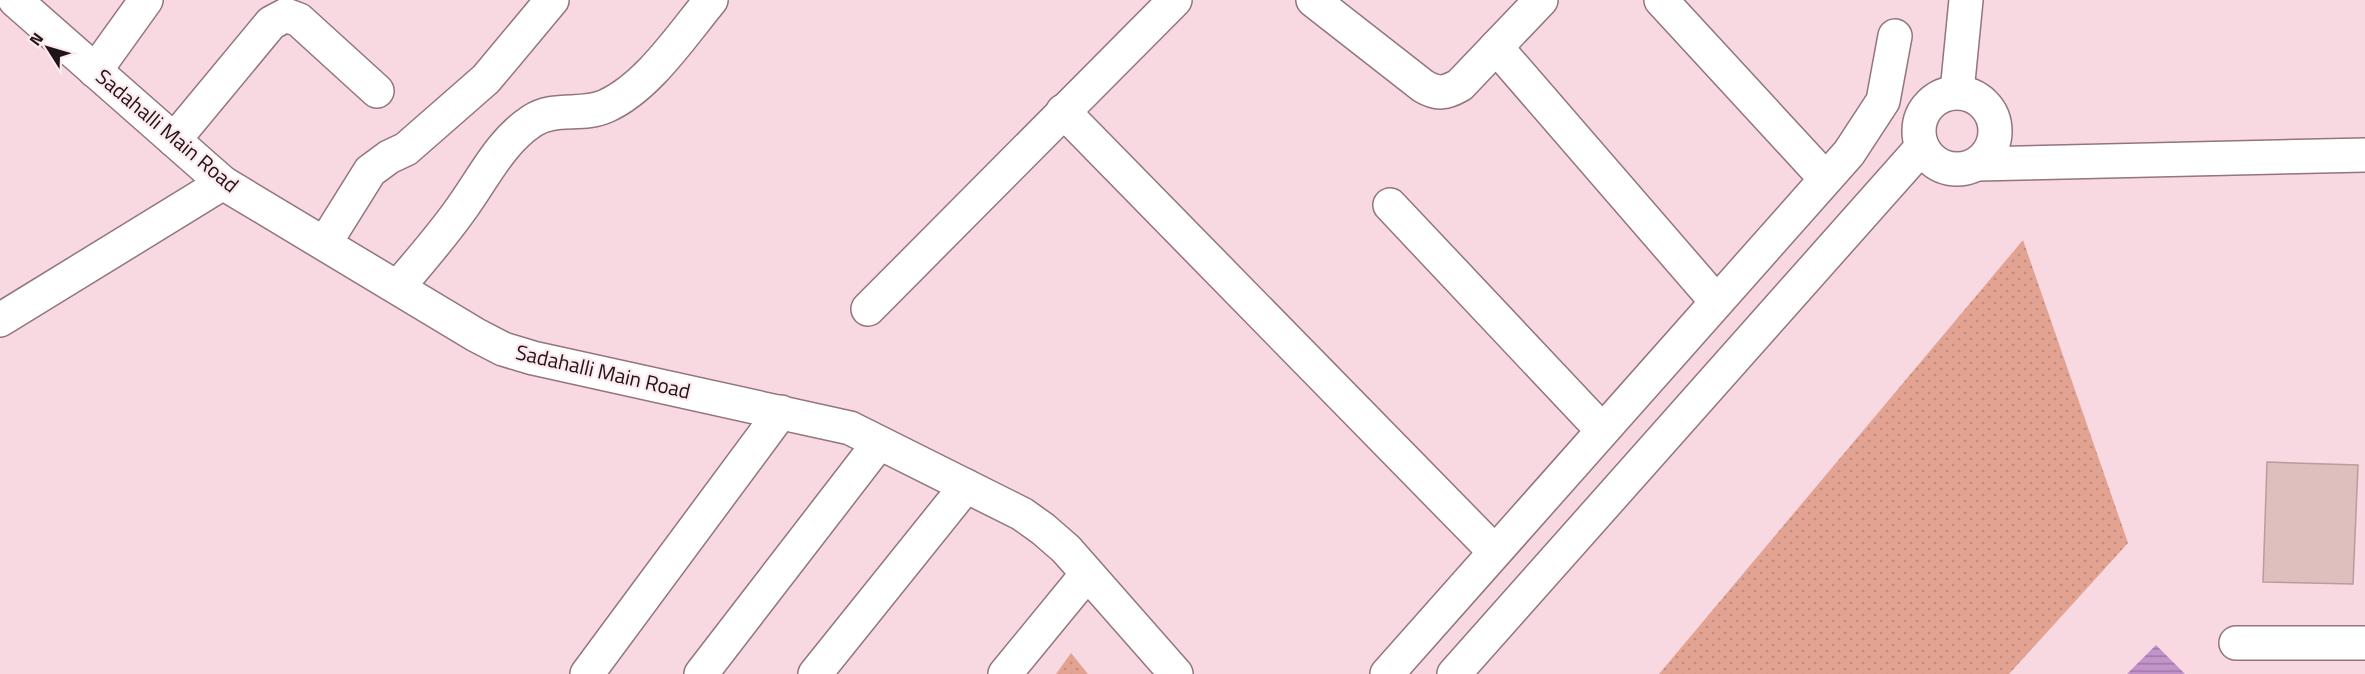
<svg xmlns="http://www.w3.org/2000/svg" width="2365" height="674" font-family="'Titillium Web',sans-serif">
	<defs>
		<pattern id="grass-dots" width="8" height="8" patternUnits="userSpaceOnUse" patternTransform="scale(1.5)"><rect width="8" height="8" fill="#e2a392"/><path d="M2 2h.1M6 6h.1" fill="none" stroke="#c18b7d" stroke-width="1.8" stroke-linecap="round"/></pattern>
		<pattern id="water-rules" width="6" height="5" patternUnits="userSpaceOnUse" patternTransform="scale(1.5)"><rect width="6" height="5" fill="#c394ca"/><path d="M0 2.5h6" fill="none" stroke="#9e78a3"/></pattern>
	</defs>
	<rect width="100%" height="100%" fill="#f8d8e1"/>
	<g fill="url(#grass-dots)">
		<polygon points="2023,240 2128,543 2009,674 1659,674"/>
		<polygon points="1071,653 1088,674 1056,674"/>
	</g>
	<polygon fill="url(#water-rules)" points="2156,645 2185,674 2127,674"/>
	<polygon fill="#dfbebe" stroke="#bb9b9c" stroke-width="1.5" points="2267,462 2358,465 2353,584 2263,582"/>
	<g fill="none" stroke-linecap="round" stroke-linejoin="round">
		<defs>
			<g id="minor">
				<polyline points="15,0 223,183 476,335 503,349 533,358 850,428 1022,514 1043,529 1066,549 1176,674"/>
				<path d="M1313,0L1423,86C1438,95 1446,93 1460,85L1541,0"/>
				<polyline points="1661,0 1825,178"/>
				<polyline points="1496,47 1716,301"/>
				<polyline points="95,71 146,0"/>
				<polyline points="1957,92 1966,0"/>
				<circle cx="1957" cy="131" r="38"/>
				<polyline points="1063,111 1494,551"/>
				<polyline points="174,140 271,23 286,15 299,20 377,91"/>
				<polyline points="1977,164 2365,155"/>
				<polyline points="1390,205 1602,430"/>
				<polyline points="325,243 370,171 389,157 406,149 486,79 552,0"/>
				<path d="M398,287C419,262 442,236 461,209C483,179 500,142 532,121C555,106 582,117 606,106C648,87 682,35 711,0"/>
				<polyline points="868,309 1175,0"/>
				<polyline points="0,320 223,183"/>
				<polyline points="2236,643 2365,643"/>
				<polyline points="587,674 781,412"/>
				<polyline points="701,674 879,443"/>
				<polyline points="815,674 966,486"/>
				<polyline points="1005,674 1087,574"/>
				<polyline points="1387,674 1849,153 1883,101 1895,36"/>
				<polyline points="1454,674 1922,147"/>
			</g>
		</defs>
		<use href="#minor" stroke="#92757e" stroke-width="36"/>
		<use href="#minor" stroke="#fff" stroke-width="33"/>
	</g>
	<g text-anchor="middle" stroke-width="4.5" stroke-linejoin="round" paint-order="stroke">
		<g font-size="21" fill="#1f1417" stroke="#fde9ee">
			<text transform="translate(167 131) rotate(40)" y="7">Sadahalli Main Road</text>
			<text transform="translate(603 372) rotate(13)" y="7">Sadahalli Main Road</text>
		</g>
	</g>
	<g transform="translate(48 48) rotate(307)" stroke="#fde9ee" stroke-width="4.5" paint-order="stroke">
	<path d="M0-4.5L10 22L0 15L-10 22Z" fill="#1f1417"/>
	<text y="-9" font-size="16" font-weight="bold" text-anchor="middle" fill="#1f1417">N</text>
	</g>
</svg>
